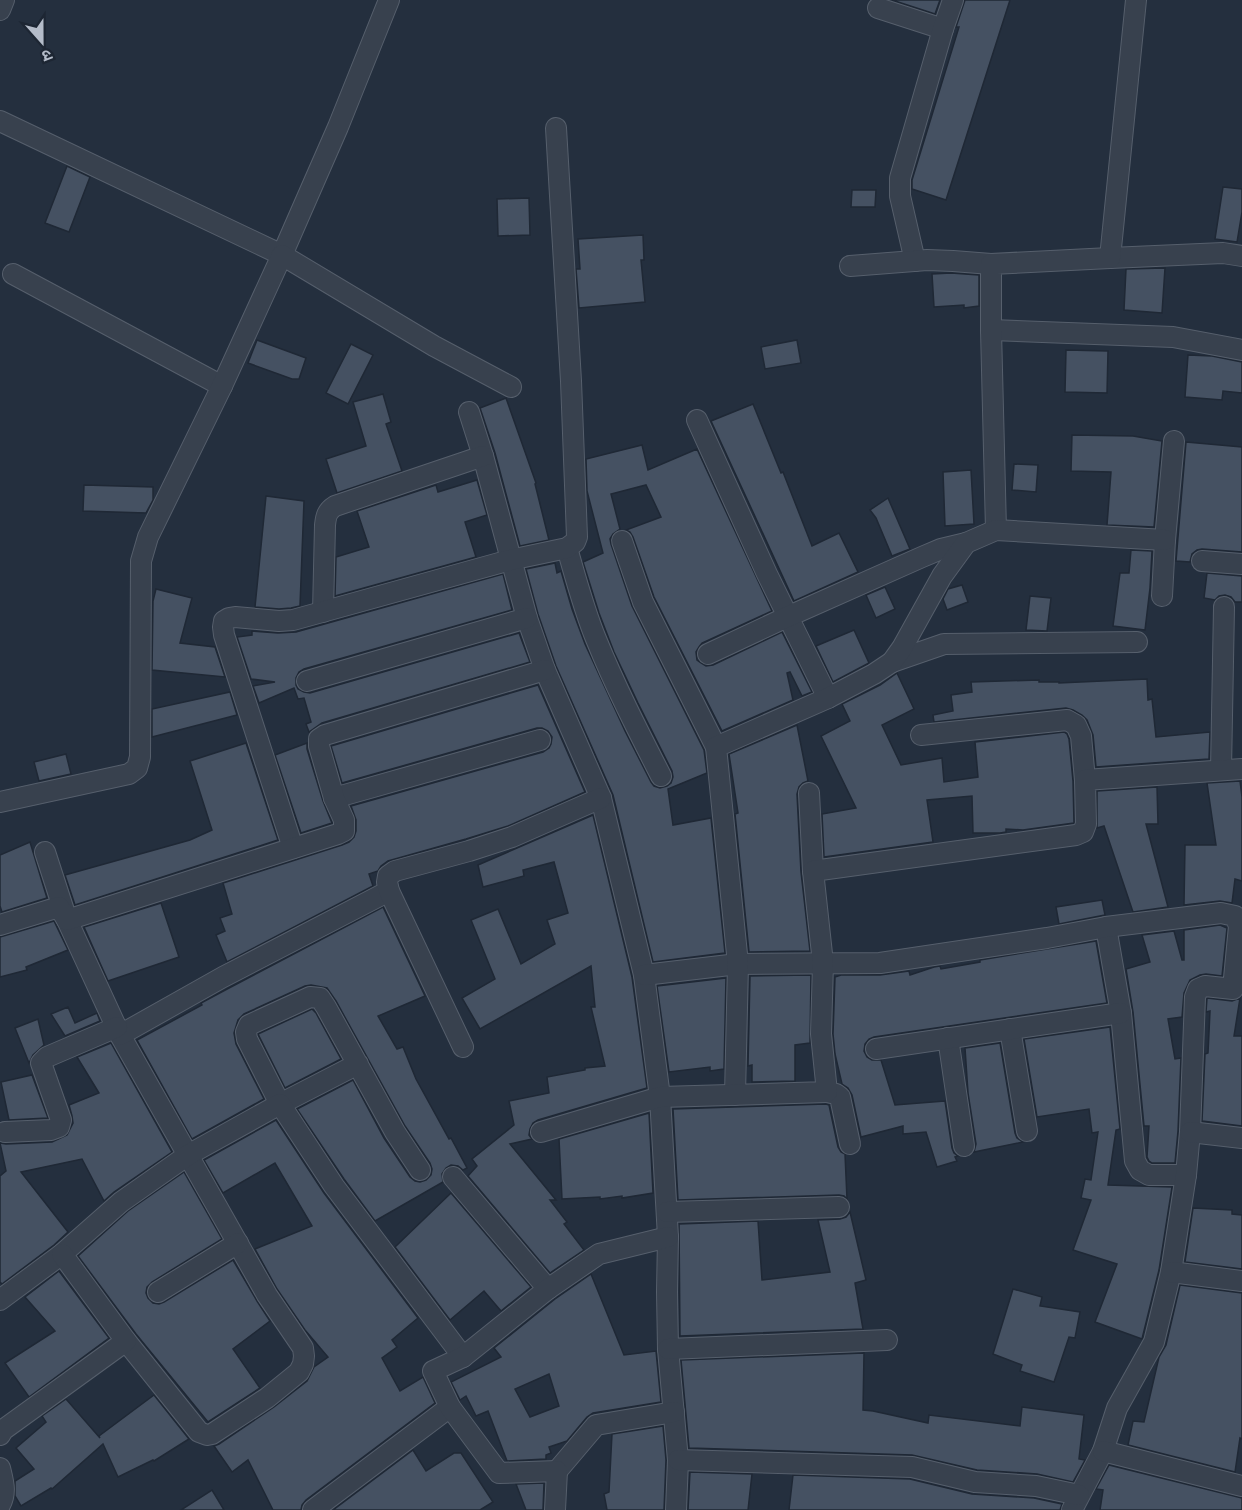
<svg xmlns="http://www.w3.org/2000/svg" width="1242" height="1510" viewBox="0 0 1242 1510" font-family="Helvetica,'Noto Sans Devanagari',sans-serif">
<rect width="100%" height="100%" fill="#242f3e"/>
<g fill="#455162" stroke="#1f2835" stroke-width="1.5" fill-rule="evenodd">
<path d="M892 0H940L935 14Z"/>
<path d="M965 0H1010L946 200 912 189V180L959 27H956Z"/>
<path d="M67 166 90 177 69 232 45 223Z"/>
<path d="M1223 187 1242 189V212L1237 242 1215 239Z"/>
<path d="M852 190H876L875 207H851Z"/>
<path d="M529 198 530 235 498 236 497 199Z"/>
<path d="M643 235 644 260H641L645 302 579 308 576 269H580L578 239Z"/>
<path d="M1165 268 1162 313 1124 310 1126 269Z"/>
<path d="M951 273 979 275V306L964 308V305L934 307 932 274Z"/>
<path d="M257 340 306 358 299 379H292L248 363Z"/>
<path d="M797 340 801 363 765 369 761 347Z"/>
<path d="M351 344 373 355 348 404 326 393Z"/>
<path d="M1066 350 1108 351 1107 393 1065 392Z"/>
<path d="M1188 355 1212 356 1242 362V393L1223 391 1222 400 1185 397Z"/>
<path d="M383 394 391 422 386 424 402 471 337 493 326 459 366 446 353 402Z"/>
<path d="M506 398 536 483 535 484 549 540 520 546 495 453 480 408Z"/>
<path d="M753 404 781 473 783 472 812 546 839 533 858 572 794 601 711 421Z"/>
<path d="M1072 435 1133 436 1162 441 1154 527 1107 525 1111 472 1071 471Z"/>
<path d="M1186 442 1242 447V552L1202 549 1197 550 1192 554 1190 562 1176 561Z"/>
<path d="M642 445 648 470 697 449 772 611 702 643 699 647 696 652 697 660 701 663 706 666 713 665 782 632 812 692 802 696 790 672 787 673 793 700 722 731 654 597 633 537 630 532 626 530 661 517 646 485 611 494 620 529 613 534 610 539 611 544 632 606 704 750 707 773 668 789 673 825 711 818 725 953 653 962 613 795 556 666 538 614 526 569 555 563 557 573 561 571 572 609 585 644 625 731 651 782 654 786 660 788 667 786 671 783 673 777 672 771 638 703 614 652 599 613 583 562 603 553 587 491 586 459Z"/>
<path d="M1014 464 1038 465 1036 492 1012 490Z"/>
<path d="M971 470 974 524 945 526 943 472Z"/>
<path d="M477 480 487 515 465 522 476 557 335 596 336 557 369 547 357 511 436 485 438 492Z"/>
<path d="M84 485 153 487V500L146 513 83 511Z"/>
<path d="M266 496 304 501 300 606 291 608 279 609 255 607Z"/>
<path d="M888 498 910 549 892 556 876 518 870 510Z"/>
<path d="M1131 550 1152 551 1150 588 1145 630 1113 626 1120 573H1129Z"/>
<path d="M1207 573 1242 576V602H1235L1231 597 1225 595 1219 596 1215 600 1204 598Z"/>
<path d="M503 574 512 610 304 669 299 672 296 678V685L298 689 304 692 310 693 519 633 530 662 322 723 309 732 306 724 311 722 304 698 298 699 294 688 259 703 253 686 275 682 251 679 237 637 252 635V631L278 633 296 632Z"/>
<path d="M962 585 968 602 947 610 943 599 948 589Z"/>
<path d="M885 587 895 609 876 618 866 595Z"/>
<path d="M156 589 192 598 180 643 215 647 225 677 152 670 153 601Z"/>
<path d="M1030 596 1051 598 1047 631 1026 630Z"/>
<path d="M854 630 869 663 833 682 816 646Z"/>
<path d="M897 673 914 709 882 725 901 765 942 758 944 782 978 777 975 742 1064 732 1067 734 1069 739 1073 781 1074 823 1023 830 1006 829V832L1000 833H973L972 796 927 800 933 842 824 857 822 814 856 808 821 736 850 721 842 704 880 685Z"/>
<path d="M1147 679 1148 700 1152 699 1156 737 1210 732 1209 759 1096 767 1093 735 1087 720 1082 715 1073 710 1066 708 934 722 933 715 953 711 951 695 972 692 971 682 1039 680V682H1059V683Z"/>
<path d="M538 685 585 792 508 826 466 839 388 861 381 866 378 871 369 874 373 886 227 962 216 935 225 931 220 918 232 914 223 883 342 845 349 842 354 837 356 831V820L351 806 543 752 549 748 551 744 552 737 548 731 542 728H537L342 783 331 746Z"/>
<path d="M230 692 237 715 152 737V709Z"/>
<path d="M797 725 808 781 803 783 799 787 797 794 801 872 810 951 749 952 735 814 738 813 729 754Z"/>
<path d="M246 743 278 840 75 905 65 875 190 840 212 830 190 761Z"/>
<path d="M307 743V749L323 801 332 823 301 833 275 755Z"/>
<path d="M66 754 71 774 39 781 34 762Z"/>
<path d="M1240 781 1242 797V881L1235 879 1232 903 1220 901 1184 905 1185 845H1216L1207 783Z"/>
<path d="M1157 787 1158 824H1146L1168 907 1133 912 1104 826 1097 828V791Z"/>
<path d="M593 815 632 977 647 1088 538 1120 533 1123 530 1129 529 1135 532 1139 510 1144 556 1200H550L567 1222 564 1224 584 1250 550 1273 468 1176 477 1166 472 1159 514 1125 509 1101 549 1093 547 1077 585 1070V1068L605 1066 591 1007H595L591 966 480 1029 462 998 495 979 471 920 498 909 521 964 555 944 547 920 568 913 554 862 523 870 524 876 483 887 478 865Z"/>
<path d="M30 842 47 898 2 912 0 906V855Z"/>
<path d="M1102 900 1105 915 1059 924 1056 907Z"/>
<path d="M161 903 179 957 108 981 84 927Z"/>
<path d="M383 907 425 996 378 1016 397 1049 403 1047 416 1079 449 1139 451 1138 467 1168 463 1170 458 1166 451 1165 446 1168 442 1174 443 1182 375 1221 344 1179 297 1109 353 1080 384 1138 410 1177 415 1181 420 1182 426 1180 431 1175 432 1169 430 1163 405 1126 336 1001 327 988 311 985 305 986 244 1014 238 1020 234 1033 236 1044 264 1099 192 1139 137 1040 202 1005 201 1003 229 988Z"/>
<path d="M54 921 68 950 26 967 27 970 0 977V937Z"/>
<path d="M1220 925 1227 928 1222 976 1206 974 1200 975 1190 980 1184 993 1182 1017 1168 1019 1175 1059 1181 1058 1178 1131 1175 1163H1152L1149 1161 1147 1157 1149 1126H1144L1133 1012 1126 969 1150 962 1142 935 1174 931 1182 960H1184V930Z"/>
<path d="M1096 941 1107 1003 874 1037 869 1039 865 1044 864 1051 867 1057 872 1060H881L895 1105 945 1101 952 1148 954 1153 958 1156 955 1157 957 1161 937 1167 926 1132 903 1134V1126L861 1137 852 1095 848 1088 842 1084 835 1054 833 1034 835 977 841 975H880L909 971 910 975 934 967 940 966 941 969 980 962V960Z"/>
<path d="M811 975 810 1043 795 1045V1081L752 1082V1065L748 1066 750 976Z"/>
<path d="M726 978 724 1069 710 1071V1067L669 1072 657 986Z"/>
<path d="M1207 998 1232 1001 1240 998 1234 1036H1242V1126L1202 1121 1205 1054 1208 1053 1210 1011 1206 1012Z"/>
<path d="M68 1007 75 1023 97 1013 100 1021 65 1036 51 1014Z"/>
<path d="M312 1009 316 1013 341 1059 285 1088 258 1034Z"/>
<path d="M38 1019 44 1045 33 1055 29 1063 15 1028Z"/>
<path d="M1110 1027 1120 1129 1116 1130 1108 1185 1172 1187 1159 1270 1142 1339 1095 1322 1117 1264 1073 1250 1091 1200 1081 1198 1085 1179 1091 1180 1098 1132 1092 1133 1089 1109 1037 1117 1024 1039Z"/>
<path d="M111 1043 172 1152 114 1192 104 1201 82 1159 21 1172 68 1232 54 1245 2 1284 0 1282V1176L6 1171 0 1143 6 1144 52 1142 67 1135 73 1123 72 1116 69 1105 99 1093 77 1057Z"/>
<path d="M1000 1043 1015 1133 1017 1138 1023 1142 974 1152 976 1144 968 1093 965 1048Z"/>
<path d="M32 1075 48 1118 9 1120 1 1082Z"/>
<path d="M826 1104 829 1105 838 1147 841 1152 845 1154 847 1199 844 1196 839 1195 678 1200 673 1109Z"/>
<path d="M649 1113 653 1193 622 1198V1196L600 1199V1197L562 1199 559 1139Z"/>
<path d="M276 1120 324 1193 418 1318 392 1340 397 1347 382 1358 400 1391 423 1377 435 1403 306 1500 302 1505 301 1510H273L248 1460 232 1472 214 1446 219 1444 274 1407 307 1381 314 1367 328 1357 305 1330 277 1289 255 1249 312 1226 275 1163 223 1193 204 1160Z"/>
<path d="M184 1172 222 1239 152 1282 147 1287 146 1293 148 1298 153 1303 159 1304 164 1302 233 1260 257 1301 270 1321 233 1349 260 1388 208 1422 136 1334 78 1256 128 1211Z"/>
<path d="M451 1193 531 1287 501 1311 484 1291 450 1320 395 1247Z"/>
<path d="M1193 1208 1232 1210V1214L1242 1215V1269L1185 1262Z"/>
<path d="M850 1212 866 1280 855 1283 863 1329 680 1336 679 1224 758 1221 762 1280 830 1272 818 1220 840 1219 846 1217Z"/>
<path d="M59 1271 109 1338 29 1397 5 1363 55 1331 25 1297Z"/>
<path d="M591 1274 624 1355 656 1351 661 1402 593 1413 587 1417 567 1441 549 1447 551 1453 546 1455V1459L507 1461 488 1411 476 1416 466 1396 460 1400 451 1382 501 1357 494 1348 555 1299ZM549 1374 559 1406 530 1417 515 1389Z"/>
<path d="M1180 1285 1242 1293V1439L1240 1438 1235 1472 1128 1445 1133 1421 1144 1422 1159 1357 1166 1345Z"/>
<path d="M1013 1289 1042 1297 1040 1306 1080 1312 1075 1338 1069 1337 1054 1382 1020 1371 1022 1365 993 1354Z"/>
<path d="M864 1353 863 1410 873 1411 928 1423 929 1415 1020 1426 1022 1407 1084 1415 1079 1459 1085 1460 1073 1482 1037 1474 977 1470 912 1455 689 1448 681 1360Z"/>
<path d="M154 1395 189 1439 154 1461 153 1460 118 1477 103 1444 52 1489 51 1488 21 1506 15 1496V1481L34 1469 16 1448 46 1422 42 1416 66 1399 100 1438 99 1436Z"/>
<path d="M663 1426 666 1460 664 1510H607L604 1494 609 1492 612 1434Z"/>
<path d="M413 1450 426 1471 454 1453H461L493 1502 480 1510H333Z"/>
<path d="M1109 1465 1242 1498V1510H1100L1103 1490 1096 1489Z"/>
<path d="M690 1472 752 1474 748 1510H688Z"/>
<path d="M793 1475 910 1479 972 1494 1034 1498 1062 1504 1060 1510H789Z"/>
<path d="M544 1483 543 1510H526L516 1484Z"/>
<path d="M212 1490 224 1510H181Z"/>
</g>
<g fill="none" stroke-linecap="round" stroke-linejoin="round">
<g stroke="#565f6c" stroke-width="22">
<g id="street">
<path d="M878 8 943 29"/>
<path d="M0 10 4 0"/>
<path d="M0 121 282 255 338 127 389 0"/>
<path d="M1110 258 1223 253 1242 256"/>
<path d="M915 261 900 196V178L943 29 953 0"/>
<path d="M850 266 927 260 953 261 991 264"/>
<path d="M13 274 222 386"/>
<path d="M991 330 1173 337 1242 350"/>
<path d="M469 412 483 456 527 618 545 670 601 798 644 975 660 1097 668 1237 667 1292 668 1349 678 1460 676 1510"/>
<path d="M697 420 767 574 828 698"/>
<path d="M996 530 991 330V264L1110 258 1136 0"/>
<path d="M622 541 643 602 716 747"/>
<path d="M567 548C576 579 584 610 596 639 615 686 638 731 661 776"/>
<path d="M1202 561 1242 564"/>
<path d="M1162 596 1165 540 1174 441"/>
<path d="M323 612 325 525C326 516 327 511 335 506L483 456"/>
<path d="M708 654 787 617 922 557 941 549 966 543"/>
<path d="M892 662 944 644 1137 642"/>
<path d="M307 681 527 618"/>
<path d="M921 735 1067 720 1076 725 1081 736 1085 780"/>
<path d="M1221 770 1224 607"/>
<path d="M809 793 813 871"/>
<path d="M334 798 540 740"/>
<path d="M0 802 129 774 137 768 140 757 141 561 148 537 222 386 282 255 434 346 511 387"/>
<path d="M293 848 224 635 223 627 224 621 229 618 235 617 279 621 293 620 510 560 567 548 575 542 577 537 571 381 556 128"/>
<path d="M45 852 67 920 120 1035 267 1295 303 1348 304 1356 303 1364 299 1372 267 1398 212 1434 207 1435 199 1432 126 1341"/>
<path d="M0 925 59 907 67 920 338 834 344 831V820L334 798 319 746V739L325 735 545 670"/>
<path d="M1106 927 1121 1013 1135 1161 1140 1170 1149 1175H1186"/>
<path d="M644 975 738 964 880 963 1047 938 1106 927 1221 913 1235 916 1239 926 1233 989 1205 986 1198 989 1195 997 1190 1132 1186 1175 1171 1272 1154 1342 1117 1408 1103 1451 1072 1510"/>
<path d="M1010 1029 1027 1131"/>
<path d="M120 1035 223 977 389 891"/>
<path d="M948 1038 964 1146"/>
<path d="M463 1047 389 891 387 882 388 876 395 871 469 851 512 837 601 798"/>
<path d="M876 1049 1121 1013"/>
<path d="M358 1064 280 1104 247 1039 246 1032 249 1025 310 997 320 998 326 1007 395 1132 420 1170"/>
<path d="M827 1092 836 1094 840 1097 850 1144"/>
<path d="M735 1095 738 964 716 747 828 698 874 674 892 662 902 648 942 576 966 543 996 530 1165 540"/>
<path d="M5 1132 51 1130 59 1127 61 1120 41 1063 47 1057 117 1027"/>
<path d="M541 1132 660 1097 827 1092 821 1034 823 963 813 871 1076 835 1083 832 1086 824 1085 780 1242 769"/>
<path d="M1190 1132 1242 1138"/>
<path d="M453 1177 548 1289"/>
<path d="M667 1212 839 1207"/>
<path d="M1171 1272 1242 1281"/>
<path d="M158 1292 238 1243"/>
<path d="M0 1300 62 1254 121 1202 188 1155 280 1104 334 1186 463 1357"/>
<path d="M668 1349 887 1340"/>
<path d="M0 1435 3 1430 126 1341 62 1254"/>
<path d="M1103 1451 1242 1486"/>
<path d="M678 1460 912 1467 975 1482 1036 1486 1079 1495"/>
<path d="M0 1468C3 1481 7 1492 0 1505"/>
<path d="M557 1471 596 1425 674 1412"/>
<path d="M313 1510 450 1407"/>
<path d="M555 1510 557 1471 499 1473 450 1407 433 1371 463 1357 548 1289 599 1254 668 1237"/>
</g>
</g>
<use href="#street" stroke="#38414e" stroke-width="20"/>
</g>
<g transform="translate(42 42) rotate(159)" stroke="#1d2633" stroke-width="4.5" paint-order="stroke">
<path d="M0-4.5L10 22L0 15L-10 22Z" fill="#b4bcc9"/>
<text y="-9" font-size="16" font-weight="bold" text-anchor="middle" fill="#b4bcc9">उ</text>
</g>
</svg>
